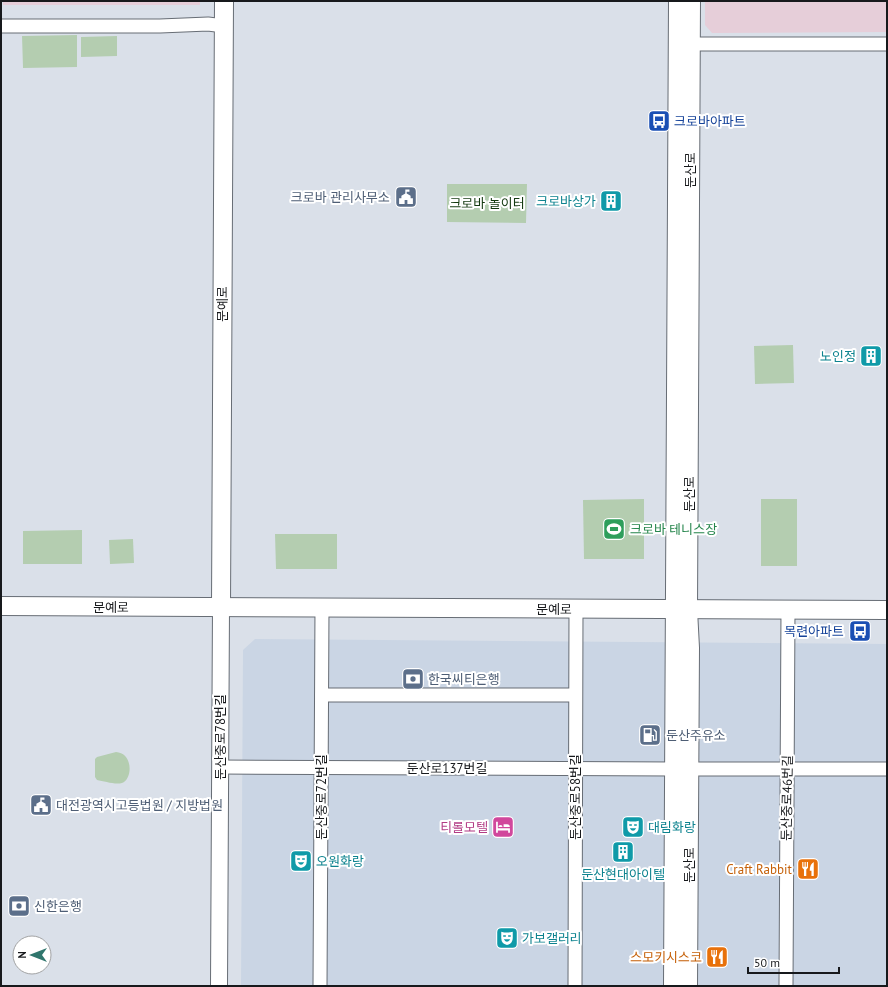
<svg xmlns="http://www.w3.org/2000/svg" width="888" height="987" viewBox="0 0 888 987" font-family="'PT Sans','Noto Sans KR',sans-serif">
<rect width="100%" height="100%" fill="#dae0e9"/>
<path fill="#cad5e4" d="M255 639 887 644V986H241L243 650Z"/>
<g fill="#e6ced9">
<rect x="3" y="1" width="197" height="4"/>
<path d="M705 1H887V32L712 33 705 25Z"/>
</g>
<g fill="#b4cdb0">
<path d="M77 35V67L23 68 22 36Z"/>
<path d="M117 36V56L81 57V37Z"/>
<path d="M447 184H527L526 223 447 222Z"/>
<path d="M793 345 794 383 755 384 754 346Z"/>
<path d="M644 499V559H584L583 500Z"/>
<rect x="761" y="499" width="36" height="67"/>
<path d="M82 530V564H23V531Z"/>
<path d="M275 534H337V569H276Z"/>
<path d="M133 539 134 563 110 564 109 540Z"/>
<path d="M116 752C133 753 133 779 122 783 115 785 104 781 97 780L95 777V759L97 757Z"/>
</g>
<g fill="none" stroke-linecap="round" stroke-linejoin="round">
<g stroke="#676d75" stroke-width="15">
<g id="minor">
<path d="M1 26H160L208 24 224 26"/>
<path d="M683 44H887"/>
<path d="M322 695H575"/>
<path d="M220 767 674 769"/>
<path d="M689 769H887"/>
<path d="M320 986 322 608"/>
<path d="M575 986 576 609"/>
<path d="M786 986 788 610"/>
</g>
</g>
<g stroke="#676d75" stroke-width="18">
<path id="tertiary" d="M219 986 221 607"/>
</g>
<g stroke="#676d75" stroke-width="20">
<g id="secondary">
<path d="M1 606 887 610"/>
<path d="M221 607 224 1"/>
<path d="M673 986 678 1"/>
<path d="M688 986 690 648 688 610 691 1"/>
</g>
</g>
<use href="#minor" stroke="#fff" stroke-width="13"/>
<use href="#tertiary" stroke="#fff" stroke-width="16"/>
<use href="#secondary" stroke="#fff" stroke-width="18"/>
</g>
<defs>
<g id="bus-square" transform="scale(1.15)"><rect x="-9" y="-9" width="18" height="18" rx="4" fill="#1a4fb4" stroke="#fff"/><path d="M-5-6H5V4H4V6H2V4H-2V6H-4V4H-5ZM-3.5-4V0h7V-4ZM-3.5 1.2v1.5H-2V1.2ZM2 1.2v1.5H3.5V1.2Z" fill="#fff"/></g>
<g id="civic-square" transform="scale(1.15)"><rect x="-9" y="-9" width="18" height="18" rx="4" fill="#5c6f8a" stroke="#fff"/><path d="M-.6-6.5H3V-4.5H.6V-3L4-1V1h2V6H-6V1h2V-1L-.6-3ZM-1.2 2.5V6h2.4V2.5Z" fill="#fff"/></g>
<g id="building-square" transform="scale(1.15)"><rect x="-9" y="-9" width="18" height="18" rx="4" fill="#0f9aa8" stroke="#fff"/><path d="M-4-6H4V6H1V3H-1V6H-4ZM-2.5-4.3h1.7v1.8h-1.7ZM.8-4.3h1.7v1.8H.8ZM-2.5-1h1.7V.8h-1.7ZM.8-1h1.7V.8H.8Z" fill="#fff"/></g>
<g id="stadium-square" transform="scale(1.15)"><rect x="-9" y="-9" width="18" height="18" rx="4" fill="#2e9e5b" stroke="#fff"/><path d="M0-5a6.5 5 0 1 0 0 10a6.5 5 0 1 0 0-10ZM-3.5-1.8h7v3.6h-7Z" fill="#fff"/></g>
<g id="bank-square" transform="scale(1.15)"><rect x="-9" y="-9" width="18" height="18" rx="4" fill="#5c6f8a" stroke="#fff"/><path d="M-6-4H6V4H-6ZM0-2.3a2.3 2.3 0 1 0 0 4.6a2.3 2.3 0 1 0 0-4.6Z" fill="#fff"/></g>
<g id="fuel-square" transform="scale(1.15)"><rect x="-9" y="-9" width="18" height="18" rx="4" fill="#5c6f8a" stroke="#fff"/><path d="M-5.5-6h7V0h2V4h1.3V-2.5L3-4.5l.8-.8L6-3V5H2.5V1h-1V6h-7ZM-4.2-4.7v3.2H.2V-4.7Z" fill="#fff"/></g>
<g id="hotel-square" transform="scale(1.15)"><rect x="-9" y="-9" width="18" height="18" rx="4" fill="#d1479c" stroke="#fff"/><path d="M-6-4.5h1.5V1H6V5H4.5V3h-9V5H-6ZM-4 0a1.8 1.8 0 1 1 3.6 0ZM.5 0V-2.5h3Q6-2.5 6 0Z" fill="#fff"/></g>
<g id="theatre-square" transform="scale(1.15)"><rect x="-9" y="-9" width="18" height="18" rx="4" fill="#0f9aa8" stroke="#fff"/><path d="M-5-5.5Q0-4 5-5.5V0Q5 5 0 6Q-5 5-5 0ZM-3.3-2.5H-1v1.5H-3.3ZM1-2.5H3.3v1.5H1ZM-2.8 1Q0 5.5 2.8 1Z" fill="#fff"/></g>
<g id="restaurant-square" transform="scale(1.15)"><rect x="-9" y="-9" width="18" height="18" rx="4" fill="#e8710a" stroke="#fff"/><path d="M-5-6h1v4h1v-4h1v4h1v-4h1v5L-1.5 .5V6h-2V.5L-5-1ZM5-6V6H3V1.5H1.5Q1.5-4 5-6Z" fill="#fff"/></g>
</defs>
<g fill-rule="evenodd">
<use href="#bus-square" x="659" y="121"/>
<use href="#civic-square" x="406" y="197"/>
<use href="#building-square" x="611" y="201"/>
<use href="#building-square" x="871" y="356"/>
<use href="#stadium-square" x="614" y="529"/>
<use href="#bus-square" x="860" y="631"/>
<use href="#bank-square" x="413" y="679"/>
<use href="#fuel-square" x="650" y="735"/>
<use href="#civic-square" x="41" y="805"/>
<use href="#hotel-square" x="503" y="827"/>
<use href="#theatre-square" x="633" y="827"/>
<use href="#building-square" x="623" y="852"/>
<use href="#theatre-square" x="301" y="861"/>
<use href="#restaurant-square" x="808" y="869"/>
<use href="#bank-square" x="19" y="906"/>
<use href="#theatre-square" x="507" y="938"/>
<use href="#restaurant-square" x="717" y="957"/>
</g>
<g text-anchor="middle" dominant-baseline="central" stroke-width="4" stroke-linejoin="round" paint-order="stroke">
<g font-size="13" fill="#164399" stroke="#fff" text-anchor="start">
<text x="674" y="121">크로바아파트</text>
<text x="844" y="631" text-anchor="end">목련아파트</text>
</g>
<g font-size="13" fill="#17191c" stroke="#fff">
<text transform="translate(690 170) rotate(-90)">둔산로</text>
<text transform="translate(222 304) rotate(-90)">문예로</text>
<text transform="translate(689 494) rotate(-90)">둔산로</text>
<text x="111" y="607">문예로</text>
<text x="554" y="609">문예로</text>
<text transform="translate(220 737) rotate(-90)">둔산중로78번길</text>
<text x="447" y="768">둔산로137번길</text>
<text transform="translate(321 797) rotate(-90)">둔산중로72번길</text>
<text transform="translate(575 797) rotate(-90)">둔산중로58번길</text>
<text transform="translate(787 798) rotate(-89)">둔산중로46번길</text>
<text transform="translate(689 865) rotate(-90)">둔산로</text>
</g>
<g font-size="13" fill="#4e5e75" stroke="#fff" text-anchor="start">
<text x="390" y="197" text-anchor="end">크로바 관리사무소</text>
<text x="428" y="679">한국씨티은행</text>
<text x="666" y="735">둔산주유소</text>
<text x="56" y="805">대전광역시고등법원 / 지방법원</text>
<text x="34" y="906">신한은행</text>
</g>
<g font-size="13" fill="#0d838f" stroke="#fff" text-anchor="start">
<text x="596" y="201" text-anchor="end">크로바상가</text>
<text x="856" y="356" text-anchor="end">노인정</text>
<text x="648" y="827">대림화랑</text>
<text x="316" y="861">오원화랑</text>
<text x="623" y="874" text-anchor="middle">둔산현대아이텔</text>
<text x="522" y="938">가보갤러리</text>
</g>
<g font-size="13" fill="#13390f" stroke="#fff">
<text x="487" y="203">크로바 놀이터</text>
</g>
<g font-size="13" fill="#27864d" stroke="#fff" text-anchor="start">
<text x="630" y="529">크로바 테니스장</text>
</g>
<g font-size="13" fill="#b23c85" stroke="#fff" text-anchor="end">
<text x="488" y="827">티롤모텔</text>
</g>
<g font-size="13" fill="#c56008" stroke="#fff" text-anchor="end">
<text x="792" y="869">Craft Rabbit</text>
<text x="702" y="957">스모키시스코</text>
</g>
</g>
<rect width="888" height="987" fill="none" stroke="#17191c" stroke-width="4"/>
<g transform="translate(32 955) rotate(270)"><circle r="19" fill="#ffffff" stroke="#a2a3a4"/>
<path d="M0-3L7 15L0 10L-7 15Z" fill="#30766d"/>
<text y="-6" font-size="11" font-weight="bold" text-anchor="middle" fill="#17191c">N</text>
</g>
<path d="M748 967v6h91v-6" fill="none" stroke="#17191c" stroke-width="2"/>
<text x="754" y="967" font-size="12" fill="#17191c" stroke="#ffffff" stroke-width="3" paint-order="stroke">50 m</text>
</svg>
